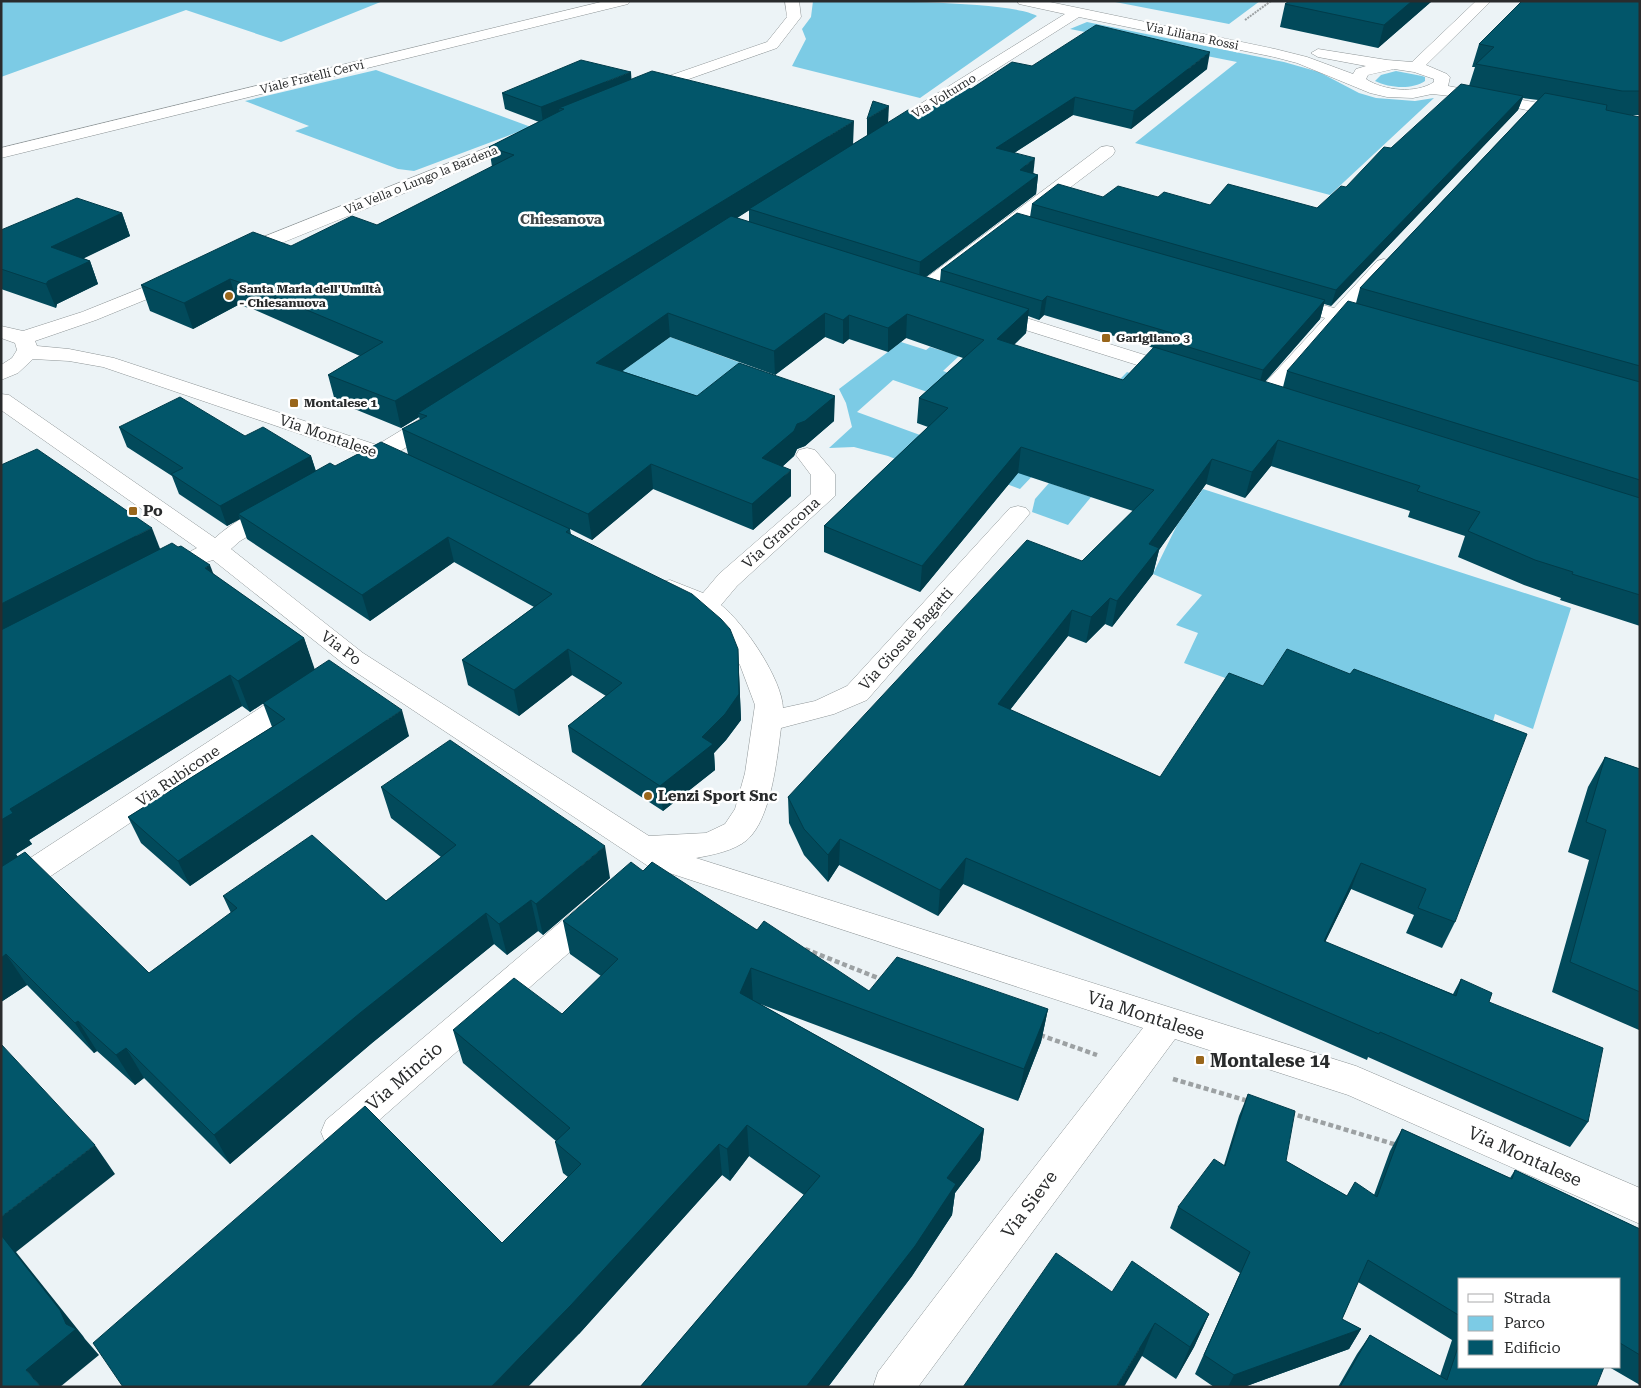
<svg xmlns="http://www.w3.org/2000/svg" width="1641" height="1388" viewBox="0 0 1641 1388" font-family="'Roboto Serif',serif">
<rect width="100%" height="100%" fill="#ecf3f6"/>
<g fill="#7ccbe5">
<path d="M1 1H383L281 42 186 10 1 77Z"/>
<path d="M813 1C856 1 1009 0 1037 16L920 98 792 66 806 39 802 29 811 17Z"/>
<path d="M1110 1H1260L1229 24Z"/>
<path d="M1087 22 1284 62 1319 72 1359 93 1376 98 1415 101 1434 98 1330 195 1135 143 1237 62 1070 29Z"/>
<path d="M376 70 531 127 414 171 398 169 295 131 309 126 245 101Z"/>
<path d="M1396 71 1422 76 1425 77V81C1412 90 1389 88 1375 81L1381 75Z"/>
<path d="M670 337 809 388 706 415 618 374Z"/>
<path d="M901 342 926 350 930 347 959 356 943 371 985 386 999 417 893 380 857 412 1027 474 1127 372 1130 373 1020 489 964 468 913 466 888 456 854 447 829 448 852 427 846 403 839 389Z"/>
<path d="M1049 483 1091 497 1068 525 1032 512 1035 499Z"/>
<path d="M1203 489 1571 608 1533 729 1495 714 1486 748 1275 667 1264 692 1184 663 1198 633 1176 625 1202 595 1153 574 1177 525Z"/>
</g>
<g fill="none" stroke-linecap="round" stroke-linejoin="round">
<g stroke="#8e9597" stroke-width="1">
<g id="minor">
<path d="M785 1H799L801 17 777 48 649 93H637L635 90 637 87 767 42 787 17Z"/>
<path d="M1017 1H1045L1275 49 1307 57 1353 74 1356 69 1366 66 1318 57 1311 53 1318 49 1387 60 1412 62 1476 1H1491L1426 65 1447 74 1450 77 1448 86 1640 122V132L1460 97 1432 94 1413 98 1387 97 1370 93 1297 63 1274 57 1079 17 892 135H880L878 132 880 129 1065 14 1019 4ZM1394 69 1414 72 1434 79V82C1416 94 1384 91 1366 79L1368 75Z"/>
<path d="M524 133 530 134 532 138 530 142 247 257H233L231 253 233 249Z"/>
<path d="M1107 146 1113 147 1115 151 1113 155 928 295H914L911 291 914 287 1101 147Z"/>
<path d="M1384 259 1391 261 1394 265 1351 313 1378 321 1381 325 1378 329 1371 331 1342 323 1271 404 1263 406 1255 404 1252 399 1255 394 1325 318 1280 305 1277 301 1280 297 1287 295 1334 308 1377 261Z"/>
<path d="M177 274 184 276 187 280 184 284 96 320 35 341 37 346 69 349 114 358 377 445 428 414 436 412 444 414 447 419 444 424 397 453 400 457 397 462C390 464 386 461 380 461 368 463 366 472 351 468L348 463 351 458 359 454 103 367 69 361 33 359 18 373 1 380V365L12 358 17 350 15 343 1 338V326L23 331 82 312Z"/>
<path d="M991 307 1183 367 1187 371 1183 375 1176 377 1169 375 984 317 981 313 984 309Z"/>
<path d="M1 394 9 395 215 538C229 525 266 500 284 505L288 510 284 515 240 541 231 549 363 653 649 836 706 833 725 824 735 809 745 773 755 705 740 665 716 629 696 611 661 594 657 588 661 582 670 580 703 593 719 574 811 494V475L796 455 799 450 807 448 815 450 831 469 835 474V496L737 586 721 605C744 623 782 679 783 708L815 701 847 686 1010 508 1018 506 1026 508 1030 513 1026 518 867 700 834 714 781 728C777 759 771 819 747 840 734 851 712 855 696 858L1356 1066 1640 1188V1224L1348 1095 1175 1039 918 1387H873L878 1372 1002 1209 1143 1028 648 866 345 665 213 560 200 564 191 561 188 556 191 551 197 548 1 410Z"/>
<path d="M299 686 309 689 313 696 309 703 12 902 1 905V877L289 689Z"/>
<path d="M594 899 605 903 610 912 605 921 352 1144 339 1149 326 1144 321 1132 326 1120 583 903Z"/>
</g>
</g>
<g stroke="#8e9597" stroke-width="1">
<path id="major" d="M605 1H630L628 4 1 158V148Z"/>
</g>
<path stroke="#9ca1a3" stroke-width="2" stroke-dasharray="2 1" stroke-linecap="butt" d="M1245 20 1271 1"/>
<g stroke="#9ca1a3" stroke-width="4.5" stroke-dasharray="5 3" stroke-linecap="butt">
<path d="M805 949 883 980"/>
<path d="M1040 1035 1097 1055"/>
<path d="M1173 1079 1248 1101"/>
<path d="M1290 1113 1397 1145"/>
</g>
<use href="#minor" fill="#fff" fill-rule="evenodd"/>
<use href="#major" fill="#fff" fill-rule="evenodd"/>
</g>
<g fill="#024a5b" fill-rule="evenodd">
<path d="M1289 1H1432L1378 48 1280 27 1285 4Z"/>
<path d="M1640 1V115H1627L1640 117V626L1560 600 1561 598 1524 585 1458 557 1465 536 1408 517 1410 511 1271 466 1245 498 1206 484 1159 550 1153 574 1112 627 1105 624 1086 643 1068 636 1010 710 1160 777 1263 686 1455 922 1442 948 1406 933 1414 915 1351 889 1325 942 1453 994 1461 979 1489 1002 1588 1122 1570 1147 1368 1057 1367 1060 963 884 938 916 839 865 828 882 804 855 789 823 788 797 1082 561 1133 511 1018 473 920 592 824 552V526L928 427 917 423 919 398 963 358 906 338 888 352 849 339 843 344 825 337 775 375 670 337 622 371 697 396 834 421 805 446 797 449 794 456 782 467 791 496 753 530 653 489 592 540 570 529 571 534 739 675 741 720 726 740 714 753 715 770 663 811 572 752 568 726 606 696 572 675 519 716 468 685 462 660 534 607 454 562 370 621 247 539 240 519 227 526 179 494 172 476 127 447 119 427 245 436 311 456 316 471 335 466 408 454 402 429 420 420 419 417 401 428 335 401 328 375 360 356 253 309 238 305 193 329 150 311 141 285 291 246 377 225 492 167 489 147 539 122 505 109 502 93 631 79 853 144 867 136V119L888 123 921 114 971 89 1032 66 1207 69 1131 129 1073 115 1014 153 1033 173 1038 175 1036 194 926 277 940 281 941 270 1030 217 1032 204 1103 197H1158L1210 205 1317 208 1346 187 1391 148 1469 86 1475 67H1472L1479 44ZM1523 98 1538 100 1360 288 1356 303 1287 371 1283 387 1265 382 1320 319 1324 304 1331 306 1518 110ZM749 210V222L737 218ZM1044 315 1154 348 1123 380 1014 345 1026 333 1028 316 1039 320Z"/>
<path d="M122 213 130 236 83 258 90 261 98 284 57 304 56 308 1 289V230Z"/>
<path d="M1 465 160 549 213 574 304 638 314 669 409 736 190 886 141 843 128 817 272 727 263 703 250 712 242 706 29 840 32 844 16 854 18 857 149 973 231 913 223 896 386 901 441 857 391 818 381 787 610 878 543 935 538 931 507 955 494 944 372 1043 230 1164 144 1078 135 1085 97 1051 94 1053 27 985 1 1002Z"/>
<path d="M1605 757 1640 769V1028L1639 1030 1552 992 1589 860 1568 852 1588 787Z"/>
<path d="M643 871 757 930 869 991 1048 1009 1041 1042 1018 1101 760 1004 984 1129 980 1160 955 1193 952 1215 912 1276 828 1387H640L804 1195 749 1156 730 1181 722 1175 579 1334 502 1243 568 1177 563 1173 555 1142 556 1141 463 1063 453 1030 562 1014 601 976 570 954 563 921Z"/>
<path d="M1248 1094 1286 1161 1347 1196 1374 1195 1390 1151 1402 1129 1510 1178 1515 1170 1640 1229V1385L1609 1367H1620V1279H1460V1367L1596 1387H1338L1357 1354 1370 1335 1440 1376 1452 1340 1358 1282 1342 1319 1361 1329 1349 1349 1244 1387H1214L1195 1374 1240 1273 1170 1228 1178 1207 1224 1165 1239 1116Z"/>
<path d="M1112 1292 1209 1314 1194 1347 1176 1379 1142 1356Z"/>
</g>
<g fill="#013c4a">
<path d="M1412 1H1432L1378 48 1384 25Z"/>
<path d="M1210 52 1207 69 1131 129 1134 111Z"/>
<path d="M631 72 632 87 564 109 559 108 560 117 543 123 541 107Z"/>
<path d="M1523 96 1518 110 1331 306 1336 290Z"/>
<path d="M1075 97 1073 115 994 166 996 148Z"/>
<path d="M889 106 888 123 867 136V119Z"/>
<path d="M854 121 853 145 423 415 418 413 419 417 401 428 395 401Z"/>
<path d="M1035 158 1033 177 1020 170Z"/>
<path d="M1038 175 1036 194 919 282 920 262Z"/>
<path d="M122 213 130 236 60 270 51 247Z"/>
<path d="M90 261 98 284 57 304 56 308 46 284 48 281Z"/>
<path d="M230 279 238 305 193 329 184 303Z"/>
<path d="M1047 296 1044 315 1039 320 1042 301Z"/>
<path d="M1325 300 1320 319 1258 389 1263 370Z"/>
<path d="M1029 309 1026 333 994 363 997 339Z"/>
<path d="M668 313 670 337 599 388 596 363Z"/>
<path d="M825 313V337L775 375 774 351Z"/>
<path d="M907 314 906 338 888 352V328Z"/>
<path d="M849 315V339L843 344V320Z"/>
<path d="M835 396 834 421 805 446 797 449 794 456 763 484 762 458 797 424Z"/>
<path d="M1278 440 1271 466 1245 498 1252 472Z"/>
<path d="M1021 447 1018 473 920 592 922 566Z"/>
<path d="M311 456 317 476 238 514 240 519 227 526 220 506Z"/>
<path d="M1212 459 1206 484 1159 550 1153 574 1112 627 1117 601 1149 544Z"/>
<path d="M651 464 653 489 592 540 588 514Z"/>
<path d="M791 470V496L753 530 752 504Z"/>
<path d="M152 528 164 559 1 644V604Z"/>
<path d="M448 537 454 562 370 621 362 595Z"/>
<path d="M210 565 222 596 205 568Z"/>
<path d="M1110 598 1105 624 1086 643 1091 617Z"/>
<path d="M1072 610 1068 636 994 730 998 704Z"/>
<path d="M304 638 315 670 250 712 238 681Z"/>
<path d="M568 649 572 675 519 716 514 690Z"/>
<path d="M738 649 741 720 726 740 714 753 715 770 663 811 660 786 702 737Z"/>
<path d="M230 675 242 706 29 840 32 844 16 854 21 862 1 876V820L10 809Z"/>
<path d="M402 710 409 736 190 886 178 861Z"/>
<path d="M840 839 839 865 828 882V855Z"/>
<path d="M605 846 610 878 543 935 536 904Z"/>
<path d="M966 858 963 884 938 916 940 890Z"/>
<path d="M1361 863 1351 889 1313 967 1324 941Z"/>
<path d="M531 900 538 931 507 955 499 924Z"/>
<path d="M486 913 494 944 372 1043 230 1164 214 1135 360 1013Z"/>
<path d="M6 954 27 985 1 1002V958Z"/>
<path d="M751 968 753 1002 740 993Z"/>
<path d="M1048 1009 1041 1042 1018 1101 1024 1069Z"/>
<path d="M78 1021 97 1051 94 1053 75 1023Z"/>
<path d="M126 1048 144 1078 135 1085 116 1055Z"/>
<path d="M747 1125 749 1156 730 1181 727 1149Z"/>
<path d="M984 1129 980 1160 955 1193 952 1215 912 1276 828 1387H806L947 1178Z"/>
<path d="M719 1144 722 1175 579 1334 528 1387H491Z"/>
<path d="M95 1145 115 1174 16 1252 83 1336 85 1339 99 1355 60 1387H41L26 1370 1 1235V1217Z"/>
<path d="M1209 1314 1194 1347 1176 1379 1190 1347Z"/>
<path d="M1155 1323 1142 1356 1124 1387H1116Z"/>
<path d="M1361 1329 1349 1349 1244 1387H1228L1234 1375Z"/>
</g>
<g fill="#02566a" stroke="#013c4a">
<path d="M1289 1H1412L1384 25 1285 4Z"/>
<path d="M1522 1H1640V91H1622L1476 64 1494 47 1479 44Z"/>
<path d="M1096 25 1210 52 1134 111 1075 97 996 148 1035 158 1020 170 1038 175 920 262 749 209 908 110 921 114 964 87 971 89 1012 62 1032 66Z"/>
<path d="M581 60 631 72 541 107 502 93Z"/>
<path d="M652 71 854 121 395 401 328 375 383 342 245 284 230 279 184 303 141 285 253 232 291 246 352 216 377 225 514 155 489 147 564 109 559 108Z"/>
<path d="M1461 84 1523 96 1336 290 1032 204 1058 184 1103 197 1118 186 1158 197 1164 192 1210 205 1228 184 1317 208 1341 186 1346 187 1384 147 1391 148Z"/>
<path d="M1545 93 1607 105 1606 110 1640 117V366L1360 288Z"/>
<path d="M873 101 889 106 867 119Z"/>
<path d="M77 198 122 213 51 247 90 261 48 281 46 284 1 269V230Z"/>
<path d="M1017 213 1325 300 1263 370 1166 340 1172 333 1047 296 1042 301 941 270Z"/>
<path d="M731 216 1029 309 997 339 1123 380 1154 347 1640 498V595L1572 574 1573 572 1535 560 1468 531 1480 512 1417 491 1420 486 1278 440 1252 472 1212 459 1149 544 1159 548 1117 601 1110 598 1091 617 1072 610 998 704 1160 777 1229 673 1263 686 1287 649 1350 674 1354 669 1527 734 1455 922 1418 908 1426 889 1361 863 1324 941 1456 996 1461 979 1492 993 1489 1002 1603 1048 1588 1122 1380 1032 1379 1034 966 858 940 890 840 839 828 855 804 829 788 797 1027 540 1082 561 1154 490 1021 447 922 566 824 526 948 408 919 398 984 340 907 314 888 328 849 315 843 320 825 313 774 351 668 313 596 363 697 396 739 363 835 396 805 421 797 424 794 431 762 458 791 470 752 504 651 464 588 514 402 429 427 416 418 413Z"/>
<path d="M1348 301 1640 382V480L1287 371Z"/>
<path d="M180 397 245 436 263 427 311 456 220 506 171 474 183 468 119 427Z"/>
<path d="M381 442 570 529 566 532 692 594 721 619 730 629 738 649 739 694 725 714 702 737 713 744 660 786 568 726 622 683 568 649 514 690 462 660 552 594 448 537 362 595 238 514 330 463 335 466Z"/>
<path d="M37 449 152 528 1 604V465Z"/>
<path d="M172 543 178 547 181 546 210 565 205 568 304 638 238 681 230 675 10 809 13 813 1 820V630Z"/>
<path d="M329 660 402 710 178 861 128 817 285 719 263 703Z"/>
<path d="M450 740 605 846 536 904 531 900 499 924 486 913 360 1013 214 1135 126 1048 116 1055 78 1021 75 1023 6 954 1 958V867L25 852 149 973 237 908 223 896 312 835 386 901 456 845 381 787Z"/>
<path d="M1605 757 1640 769V992L1570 962 1606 830 1586 822Z"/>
<path d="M631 862 643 871 652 862 757 930 764 921 869 991 897 957 1048 1009 1024 1069 751 968 740 993 984 1129 947 1178 956 1184 915 1246 806 1387H640L820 1176 747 1125 727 1149 719 1144 571 1305 491 1387H123L93 1343 365 1106 502 1243 581 1164 555 1142 570 1128 453 1030 514 978 562 1014 618 959 563 921Z"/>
<path d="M1 1044 95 1145 1 1217Z"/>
<path d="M1248 1094 1295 1111 1286 1161 1347 1196 1355 1182 1377 1197 1402 1129 1512 1179 1515 1170 1640 1229V1355L1620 1343V1279H1460V1316L1368 1260 1342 1319 1361 1329 1234 1375 1204 1355 1250 1252 1178 1207 1214 1159 1225 1166Z"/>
<path d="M1 1235 60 1310 66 1324 76 1329 26 1370 41 1387H1Z"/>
<path d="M1056 1253 1112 1292 1132 1261 1209 1314 1190 1347 1155 1323 1116 1387H963Z"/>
<path d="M1370 1335 1447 1380 1460 1341V1367H1604L1596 1387H1340Z"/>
</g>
<g fill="#99661b" stroke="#fff" stroke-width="2">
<circle cx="229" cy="296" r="5"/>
<rect x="1101" y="333" width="10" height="10" rx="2.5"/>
<rect x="289" y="398" width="10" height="10" rx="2.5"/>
<rect x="128" y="506" width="10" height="10" rx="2.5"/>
<circle cx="648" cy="796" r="5"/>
<rect x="1195" y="1055" width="10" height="10" rx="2.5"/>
</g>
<g text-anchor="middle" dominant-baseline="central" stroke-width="5" stroke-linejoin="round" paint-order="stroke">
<g font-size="12" fill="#292b2c" stroke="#fff">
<text transform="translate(1192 36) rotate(12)">Via Liliana Rossi</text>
<text transform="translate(312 77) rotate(-14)">Viale Fratelli Cervi</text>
<text transform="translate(944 96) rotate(-32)">Via Volturno</text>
<text transform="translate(421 180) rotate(-22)">Via Vella o Lungo la Bardena</text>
</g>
<g font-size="12" font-weight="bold" fill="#292b2c" stroke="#fff" text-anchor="start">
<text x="239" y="289">Santa Maria dell'Umiltà<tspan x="239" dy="14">- Chiesanuova</tspan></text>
<text x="1116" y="338">Garigliano 3</text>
<text x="304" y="403">Montalese 1</text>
</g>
<g font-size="14" font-weight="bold" fill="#404648" stroke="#fff">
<text x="561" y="219">Chiesanova</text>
</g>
<g font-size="15" fill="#292b2c" stroke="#fff">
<text transform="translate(328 436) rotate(19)">Via Montalese</text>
<text transform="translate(781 533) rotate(-42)">Via Grancona</text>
<text transform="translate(906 639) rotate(-48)">Via Giosuè Bagatti</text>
<text transform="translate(341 648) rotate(37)">Via Po</text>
<text transform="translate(178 776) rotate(-34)">Via Rubicone</text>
</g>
<g font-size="15" font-weight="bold" fill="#292b2c" stroke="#fff" text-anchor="start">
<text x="143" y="511">Po</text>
<text x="658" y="796">Lenzi Sport Snc</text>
</g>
<g font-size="18" fill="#292b2c" stroke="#fff">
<text transform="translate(1146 1015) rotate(18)">Via Montalese</text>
<text transform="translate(404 1076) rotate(-41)">Via Mincio</text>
<text transform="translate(1525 1156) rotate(24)">Via Montalese</text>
<text transform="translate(1029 1204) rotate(-53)">Via Sieve</text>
</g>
<g font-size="18" font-weight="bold" fill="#292b2c" stroke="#fff" text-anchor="start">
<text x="1210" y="1060">Montalese 14</text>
</g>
</g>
<rect width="1641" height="1388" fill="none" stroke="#292b2c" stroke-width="5"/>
<rect x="1458" y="1278" width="162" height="90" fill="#ffffff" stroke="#a9aaab"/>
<rect x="1468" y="1294" width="25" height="8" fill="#ffffff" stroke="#a9aaab"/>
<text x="1504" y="1303" font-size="15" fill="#292b2c">Strada</text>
<rect x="1468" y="1316" width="25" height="15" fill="#7ccbe5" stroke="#a9aaab"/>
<text x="1504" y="1328" font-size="15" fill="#292b2c">Parco</text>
<rect x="1468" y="1340" width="25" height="15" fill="#02566a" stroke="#a9aaab"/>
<text x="1504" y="1353" font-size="15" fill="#292b2c">Edificio</text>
</svg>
